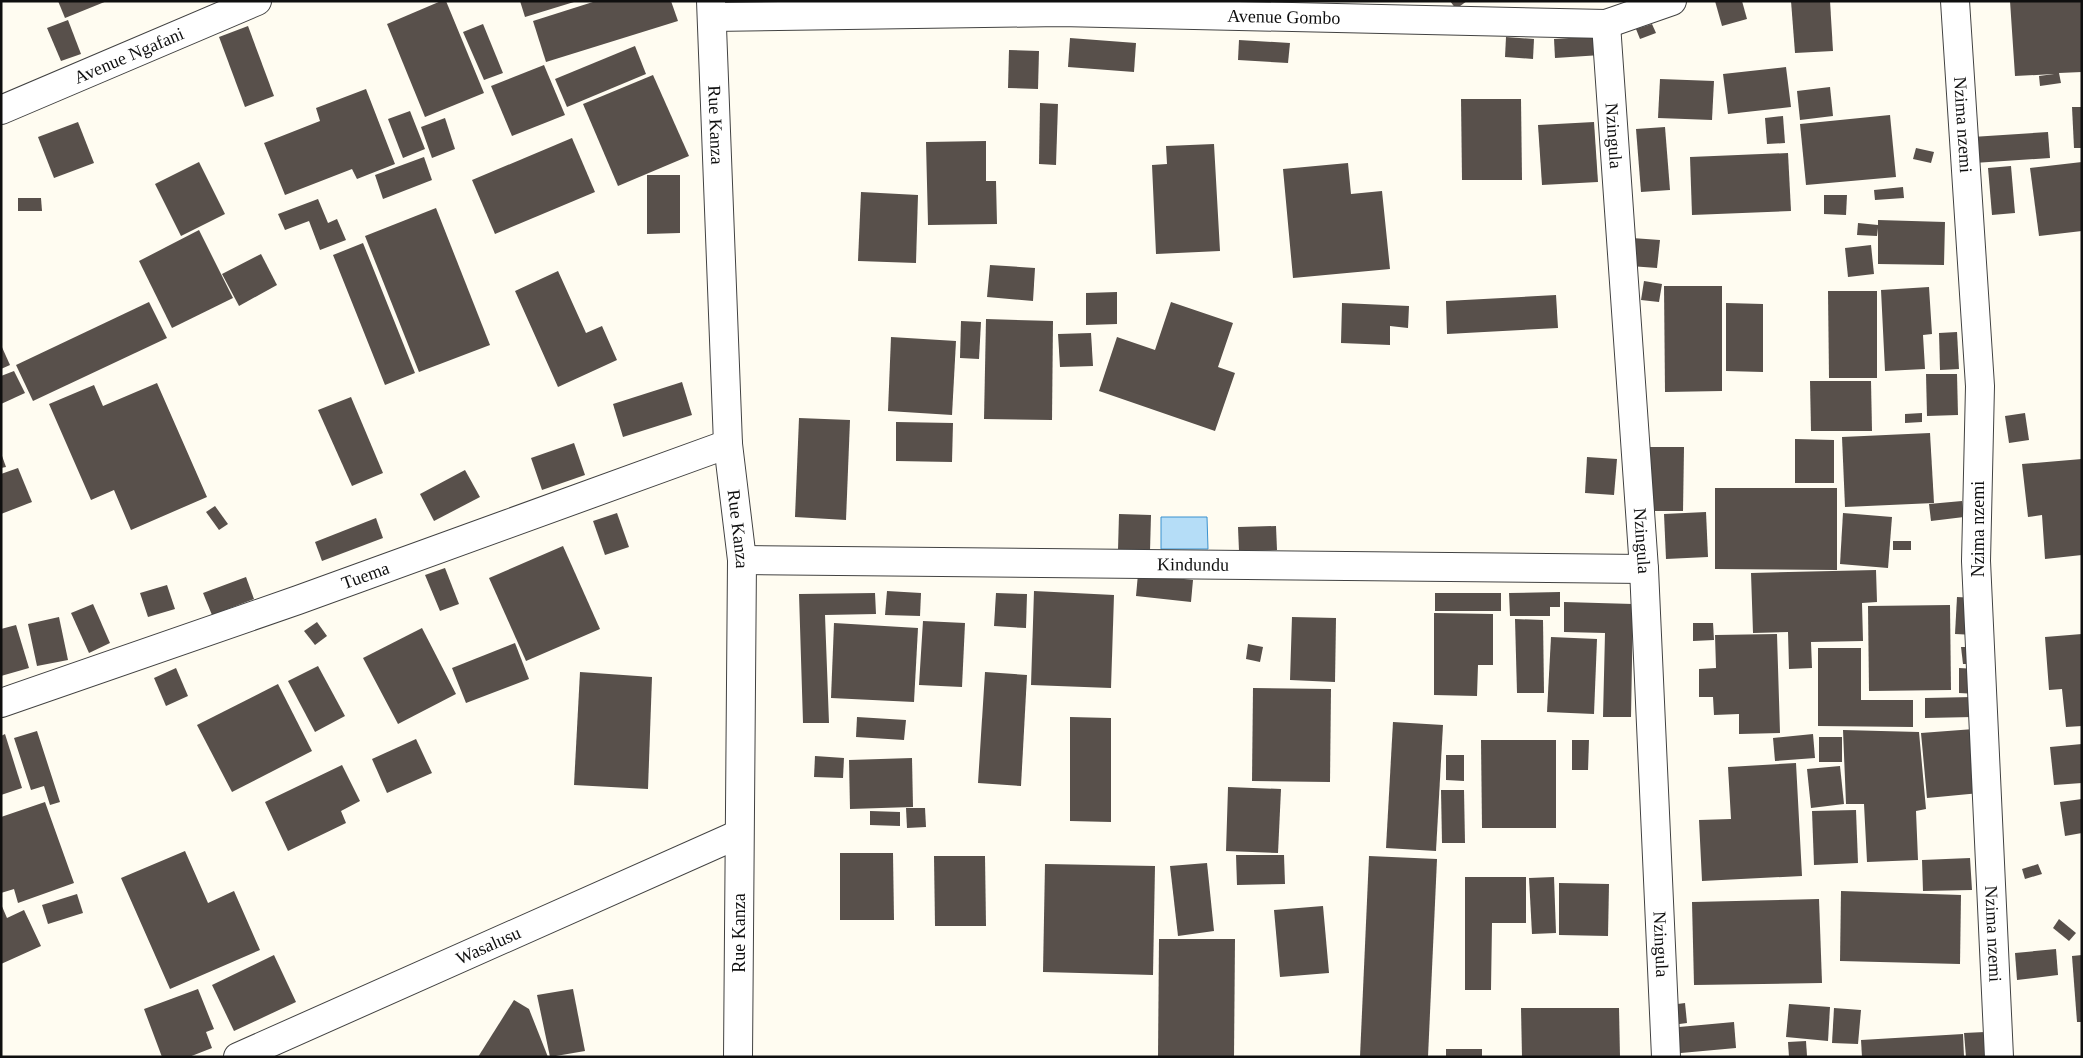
<svg xmlns="http://www.w3.org/2000/svg" width="2083" height="1058" viewBox="0 0 2083 1058" font-family="'Times New Roman',serif">
<rect width="100%" height="100%" fill="#fffcf1"/>
<path fill="#b5ddf7" stroke="#3b92cf" d="M1161 517H1207L1208 549H1161Z"/>
<g fill="#58504b">
<path d="M58 1H107L65 18Z"/>
<path d="M441 1H446L484 93 425 117 387 24Z"/>
<path d="M520 1H574V2L525 17Z"/>
<path d="M596 1H671L678 21 546 62 533 21Z"/>
<path d="M1450 1H1467L1456 9Z"/>
<path d="M1715 1H1742L1747 19 1722 26Z"/>
<path d="M1791 1H1830L1833 51 1795 53Z"/>
<path d="M2010 1H2082V72L2059 73 2061 83 2040 86 2039 76 2054 74 2015 76Z"/>
<path d="M68 20 81 54 61 61 47 28Z"/>
<path d="M483 24 503 73 484 80 463 32Z"/>
<path d="M1652 24 1656 33 1640 39 1636 29Z"/>
<path d="M248 26 274 96 245 107 219 37Z"/>
<path d="M1599 36 1601 55 1555 58 1554 39Z"/>
<path d="M1506 37 1534 39 1533 59 1505 57Z"/>
<path d="M1070 38 1136 43 1134 72 1068 67Z"/>
<path d="M1239 40 1290 43 1288 63 1238 60Z"/>
<path d="M635 46 646 74 567 107 555 79Z"/>
<path d="M1009 50 1039 51 1038 89 1008 88Z"/>
<path d="M544 65 565 115 512 136 491 86Z"/>
<path d="M1786 67 1791 107 1728 114 1723 74Z"/>
<path d="M653 75 689 156 618 186 583 104Z"/>
<path d="M1660 79 1714 81 1712 120 1658 118Z"/>
<path d="M1830 87 1833 116 1800 120 1797 91Z"/>
<path d="M366 89 395 164 357 179 352 169 285 195 264 143 320 121 316 108Z"/>
<path d="M1461 99H1521L1522 180H1462Z"/>
<path d="M1040 103 1058 104 1056 165 1039 164Z"/>
<path d="M2072 107H2082V148H2074Z"/>
<path d="M410 111 425 149 403 158 388 119Z"/>
<path d="M1890 115 1896 177 1806 185 1800 124Z"/>
<path d="M1783 116 1785 143 1767 144 1765 118Z"/>
<path d="M445 118 455 149 432 158 421 127Z"/>
<path d="M78 122 94 163 54 178 38 137Z"/>
<path d="M1594 122 1598 182 1542 185 1538 125Z"/>
<path d="M1665 127 1670 190 1641 192 1636 129Z"/>
<path d="M2048 132 2050 158 1974 163 1972 137Z"/>
<path d="M572 138 595 192 495 234 472 180Z"/>
<path d="M986 141V181H996L997 224 928 225 926 142Z"/>
<path d="M1214 144 1220 251 1156 254 1152 165 1167 164 1166 146Z"/>
<path d="M1916 148 1934 152 1931 163 1913 159Z"/>
<path d="M1788 153 1791 211 1692 215 1690 157Z"/>
<path d="M424 157 432 180 383 199 375 175Z"/>
<path d="M199 162 225 214 181 236 155 184Z"/>
<path d="M2082 162V231L2039 236 2030 168Z"/>
<path d="M1348 163 1351 194 1382 191 1390 269 1293 278 1283 169Z"/>
<path d="M2011 166 2015 213 1992 215 1988 168Z"/>
<path d="M647 175H680V233L647 234Z"/>
<path d="M1903 187 1904 198 1875 200 1874 190Z"/>
<path d="M861 192 918 195 916 263 858 261Z"/>
<path d="M1824 195H1847L1846 215 1824 214Z"/>
<path d="M18 198H41L42 211H18Z"/>
<path d="M318 199 328 223 337 219 346 240 320 250 309 221 285 230 278 214Z"/>
<path d="M436 208 490 345 419 372 365 236Z"/>
<path d="M1878 220 1945 222 1944 265 1878 264V228L1877 236 1857 235 1858 223 1878 225Z"/>
<path d="M199 230 233 298 172 328 139 261Z"/>
<path d="M1632 238 1660 240 1657 268 1630 266Z"/>
<path d="M363 243 415 373 385 385 333 255Z"/>
<path d="M1871 245 1874 274 1848 277 1845 248Z"/>
<path d="M261 254 277 285 239 306 222 274Z"/>
<path d="M990 265 1035 268 1033 301 987 297Z"/>
<path d="M558 271 586 333 602 326 617 360 558 387 515 291Z"/>
<path d="M1644 281 1662 284 1659 302 1641 300Z"/>
<path d="M1664 286H1722V391L1665 392Z"/>
<path d="M1929 287 1932 334 1923 335 1925 369 1885 371 1881 290Z"/>
<path d="M1828 291H1877V378H1829Z"/>
<path d="M1117 292V324L1086 325V293Z"/>
<path d="M1556 295 1558 328 1447 334 1446 301Z"/>
<path d="M149 302 167 338 33 401 16 365Z"/>
<path d="M1171 302 1233 323 1218 367 1235 373 1215 431 1099 391 1117 337 1155 350Z"/>
<path d="M1342 303 1409 306 1408 328 1390 326V345L1341 343Z"/>
<path d="M1726 303 1763 304V372L1726 371Z"/>
<path d="M986 319 1053 321 1052 420 984 419Z"/>
<path d="M961 321 981 322 979 359 960 358Z"/>
<path d="M1957 332 1959 369 1940 370 1939 333Z"/>
<path d="M1091 333 1093 366 1060 367 1058 334Z"/>
<path d="M891 337 956 341 952 415 888 411Z"/>
<path d="M1 345 10 365 1 369Z"/>
<path d="M14 371 25 393 1 404V376Z"/>
<path d="M1926 374H1957L1958 415 1927 416Z"/>
<path d="M1810 381H1871L1872 431H1811Z"/>
<path d="M682 382 692 415 623 437 613 404Z"/>
<path d="M157 383 207 497 131 530 114 490 91 500 49 404 94 385 103 406Z"/>
<path d="M351 397 383 473 352 486 318 410Z"/>
<path d="M1922 413V422L1905 423V414Z"/>
<path d="M2025 413 2029 440 2009 443 2005 416Z"/>
<path d="M799 418 850 420 846 520 795 517Z"/>
<path d="M896 422 953 423 952 462 896 461Z"/>
<path d="M1930 433 1934 503 1845 507 1842 437Z"/>
<path d="M1795 439 1834 440V483H1795Z"/>
<path d="M574 443 585 475 542 490 531 458Z"/>
<path d="M1642 447H1684L1683 511H1641Z"/>
<path d="M1 453 6 467 1 468Z"/>
<path d="M1587 457 1617 459 1614 495 1585 493Z"/>
<path d="M2082 459V555L2045 559 2042 515 2028 517 2022 464Z"/>
<path d="M18 468 32 502 1 514V474Z"/>
<path d="M465 470 480 497 434 521 420 494Z"/>
<path d="M1715 488H1837V570L1715 569Z"/>
<path d="M1962 501 1964 517 1931 521 1929 504Z"/>
<path d="M215 506 228 524 219 530 206 512Z"/>
<path d="M1706 512 1708 557 1666 559 1664 514Z"/>
<path d="M617 513 629 547 605 555 593 521Z"/>
<path d="M1843 513 1892 517 1888 568 1840 564Z"/>
<path d="M1119 514 1151 515 1150 551 1118 550Z"/>
<path d="M376 518 383 538 322 561 315 542Z"/>
<path d="M1276 526 1277 550 1239 551 1238 527Z"/>
<rect x="1893" y="541" width="18" height="9"/>
<path d="M563 546 600 629 526 661 489 578Z"/>
<path d="M445 568 459 604 440 611 425 575Z"/>
<path d="M1876 570 1877 602 1862 603 1863 641 1811 642 1812 668 1789 669 1788 632 1753 633 1751 573Z"/>
<path d="M1138 574 1193 580 1191 602 1136 596Z"/>
<path d="M246 577 254 599 212 615 203 593Z"/>
<path d="M167 585 175 609 148 617 140 593Z"/>
<path d="M887 591 921 593 920 616 885 615Z"/>
<path d="M1034 591 1114 595 1111 688 1031 685Z"/>
<path d="M1560 592V607H1550V616H1510L1509 593Z"/>
<path d="M875 593 876 614 825 615 829 723H803L799 594Z"/>
<path d="M996 593 1027 594 1026 628 994 626Z"/>
<rect x="1435" y="593" width="66" height="18"/>
<path d="M1957 597 1976 598 1975 635 1955 634Z"/>
<path d="M1564 602 1633 604 1631 717H1603L1605 633 1564 632Z"/>
<path d="M93 604 110 643 89 653 71 613Z"/>
<path d="M1950 605 1951 690 1869 691 1868 606Z"/>
<path d="M1434 613 1493 614V665H1478L1477 696 1434 695Z"/>
<path d="M59 617 68 660 37 666 28 624Z"/>
<path d="M1292 617 1336 618 1335 682 1290 680Z"/>
<path d="M1515 619 1543 620 1544 693H1517Z"/>
<path d="M923 621 965 623 962 687 919 685Z"/>
<path d="M317 622 327 636 315 645 304 631Z"/>
<path d="M834 623 918 628 914 702 831 698Z"/>
<path d="M1693 623H1713L1714 640 1693 641Z"/>
<path d="M16 625 29 668 1 676V629Z"/>
<path d="M422 628 456 694 398 724 363 658Z"/>
<path d="M1777 634 1780 733 1739 734V714L1714 715 1713 697H1699V669L1716 668 1715 635Z"/>
<path d="M2082 634V726L2066 727 2062 689 2049 690 2045 637Z"/>
<path d="M1551 637 1597 639 1594 714 1547 712Z"/>
<path d="M515 643 529 679 466 703 452 668Z"/>
<path d="M1248 644 1263 647 1260 662 1246 659Z"/>
<path d="M1961 647H1974L1975 664H1963Z"/>
<path d="M1818 648H1861V700H1913V727L1818 726Z"/>
<path d="M318 666 345 716 315 732 288 681Z"/>
<path d="M176 668 188 696 166 706 154 678Z"/>
<path d="M1959 668 1977 669V694L1959 693Z"/>
<path d="M580 672 652 677 648 789 574 785Z"/>
<path d="M985 672 1027 675 1021 786 978 783Z"/>
<path d="M278 684 312 751 232 792 197 725Z"/>
<path d="M1253 688 1331 689 1330 782 1252 781Z"/>
<path d="M1973 697V717L1925 718V698Z"/>
<path d="M857 717 906 720 904 740 856 737Z"/>
<path d="M1070 717 1111 718V822L1070 821Z"/>
<path d="M1393 722 1443 725 1436 851 1386 848Z"/>
<path d="M1974 729 1980 793 1927 798 1921 733Z"/>
<path d="M1843 730 1919 732 1926 809 1916 811 1918 860 1867 862 1864 804H1846Z"/>
<path d="M37 731 60 802 50 805 44 786 31 790 14 738Z"/>
<path d="M5 734 22 788 1 795V736Z"/>
<path d="M1813 734 1815 758 1775 761 1773 738Z"/>
<rect x="1819" y="737" width="23" height="25"/>
<path d="M416 739 432 773 387 793 372 759Z"/>
<path d="M1481 740H1556V828H1482Z"/>
<path d="M1572 740H1589L1588 770H1572Z"/>
<path d="M2082 744V783L2054 785 2050 747Z"/>
<path d="M1446 755H1464V781L1446 780Z"/>
<path d="M815 756 844 758 843 778 814 777Z"/>
<path d="M912 758 913 807 850 809 849 760Z"/>
<path d="M1796 763 1802 876 1702 881 1699 820 1731 819 1728 767Z"/>
<path d="M342 765 360 801 341 811 346 823 288 851 265 802Z"/>
<path d="M1840 766 1844 804 1811 808 1807 769Z"/>
<path d="M1228 787 1281 789 1278 853 1226 851Z"/>
<path d="M1441 790H1464L1465 843H1442Z"/>
<path d="M2082 799V833L2065 836 2060 802Z"/>
<path d="M45 802 74 883 18 903 14 889 1 893V817Z"/>
<path d="M906 808H925L926 827 907 828Z"/>
<path d="M1856 810 1858 863 1814 865 1812 811Z"/>
<path d="M870 811 900 812V826L870 825Z"/>
<path d="M185 851 208 903 234 891 260 950 170 989 121 878Z"/>
<path d="M840 853H893L894 920H840Z"/>
<path d="M1236 855H1284L1285 884 1237 885Z"/>
<path d="M934 856H985L986 926H935Z"/>
<path d="M1369 856 1437 859 1428 1057H1360Z"/>
<path d="M1970 858 1972 890 1923 891 1922 860Z"/>
<path d="M1207 863 1214 931 1178 936 1170 866Z"/>
<path d="M1045 864 1155 866 1153 975 1043 972Z"/>
<path d="M2038 864 2042 874 2025 879 2022 869Z"/>
<path d="M1465 877H1526V923H1492L1491 990H1465Z"/>
<path d="M1554 877 1556 933 1532 934 1529 878Z"/>
<path d="M1559 883 1609 884 1608 936 1559 935Z"/>
<path d="M1841 891 1961 895 1960 964 1840 961Z"/>
<path d="M77 894 83 913 48 924 42 905Z"/>
<path d="M1819 899 1822 983 1694 985 1692 902Z"/>
<path d="M1 904 7 918 24 910 41 946 1 964Z"/>
<path d="M1323 906 1329 973 1280 977 1274 910Z"/>
<path d="M2059 919 2076 933 2069 941 2053 928Z"/>
<path d="M1159 939H1235L1234 1057H1158Z"/>
<path d="M2056 949 2058 975 2017 980 2015 953Z"/>
<path d="M274 955 296 1002 234 1031 212 985Z"/>
<path d="M2082 955V1022H2077L2072 956Z"/>
<path d="M198 989 214 1029 206 1032 212 1048 189 1057H162L144 1009Z"/>
<path d="M573 989 585 1051 550 1057 537 995Z"/>
<path d="M514 1000 529 1009 548 1057H478Z"/>
<path d="M1685 1003 1687 1023 1672 1025 1670 1005Z"/>
<path d="M1789 1004 1830 1007 1828 1041 1786 1037Z"/>
<path d="M1521 1008H1619L1620 1057H1522Z"/>
<path d="M1834 1008 1861 1010 1858 1044 1832 1043Z"/>
<path d="M1734 1022 1736 1048 1670 1054 1668 1028Z"/>
<path d="M1985 1032 1986 1057H1966L1964 1033Z"/>
<path d="M1963 1034 1964 1057H1862L1861 1040Z"/>
<path d="M1806 1041 1807 1056 1789 1057 1788 1042Z"/>
<rect x="1446" y="1049" width="36" height="8"/>
</g>
<g fill="none" stroke-linecap="round" stroke-linejoin="round">
<g stroke="#424242" stroke-width="30">
<g id="minor">
<path id="s1" d="M711 1 728 444 742 560 738 1057"/>
<path id="s2" d="M1955 1 1980 386 1976 561 1999 1057"/>
<path id="s3" d="M712 17 1060 12 1606 24 1672 1"/>
<path id="s4" d="M1606 24 1644 569 1666 1057"/>
<path id="s5" d="M1 110 257 1"/>
<path id="s6" d="M742 560 1644 569"/>
<path id="s7" d="M1 703 298 600 728 444"/>
<path id="s8" d="M238 1057 739 834"/>
</g>
</g>
<use href="#minor" stroke="#fff" stroke-width="28"/>
</g>
<g text-anchor="middle" dominant-baseline="central" stroke-width="5" stroke-linejoin="round" paint-order="stroke">
<g font-size="18" fill="#0f0f0f" stroke="#fff">
<text stroke="none"><textPath href="#s3" startOffset="572">Avenue Gombo</textPath></text>
<text stroke="none"><textPath href="#s5" startOffset="139">Avenue Ngafani</textPath></text>
<text stroke="none"><textPath href="#s1" startOffset="124">Rue Kanza</textPath></text>
<text stroke="none"><textPath href="#s2" startOffset="124">Nzima nzemi</textPath></text>
<text stroke="none"><textPath href="#s4" startOffset="112">Nzingula</textPath></text>
<text stroke="none"><textPath href="#s1" startOffset="529">Rue Kanza</textPath></text>
<text transform="translate(1978 529) rotate(-90)">Nzima nzemi</text>
<text stroke="none"><textPath href="#s4" startOffset="518">Nzingula</textPath></text>
<text stroke="none"><textPath href="#s6" startOffset="451">Kindundu</textPath></text>
<text stroke="none"><textPath href="#s7" startOffset="386">Tuema</textPath></text>
<text transform="translate(739 933) rotate(-90)">Rue Kanza</text>
<text stroke="none"><textPath href="#s2" startOffset="934">Nzima nzemi</textPath></text>
<text stroke="none"><textPath href="#s8" startOffset="274">Wasalusu</textPath></text>
<text stroke="none"><textPath href="#s4" startOffset="922">Nzingula</textPath></text>
</g>
</g>
<rect width="2083" height="1058" fill="none" stroke="#0f0f0f" stroke-width="5"/>
</svg>
